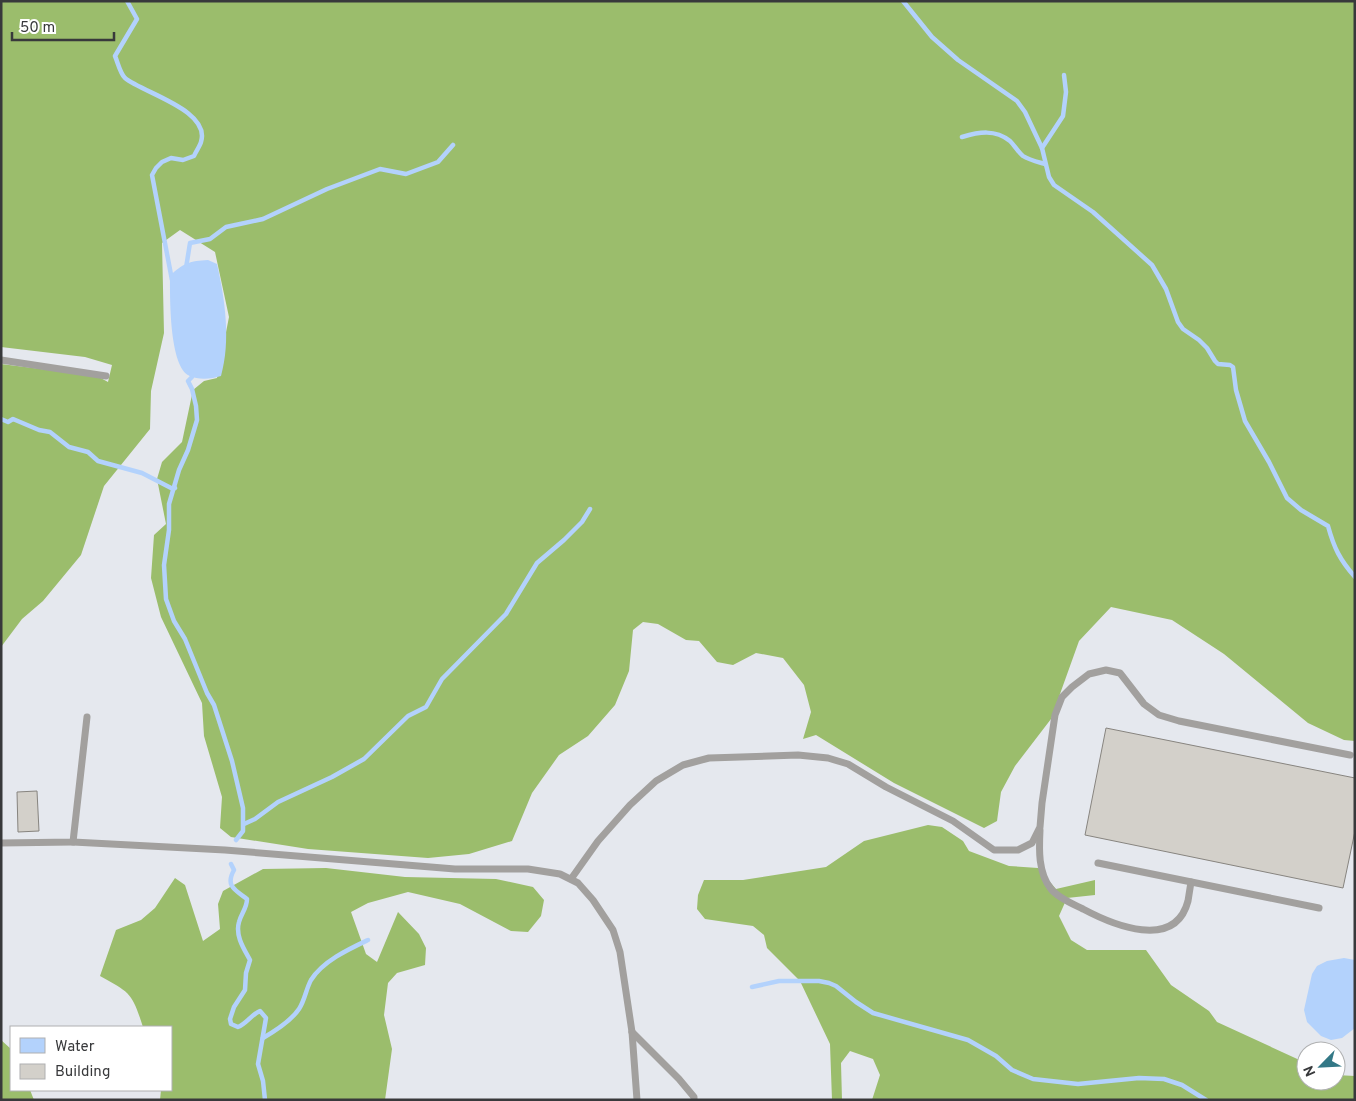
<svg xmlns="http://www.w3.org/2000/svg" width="1356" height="1101" viewBox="0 0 1356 1101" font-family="Overpass,sans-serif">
<rect width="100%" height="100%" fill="#e5e8ee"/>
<g fill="#9bbd6c">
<path d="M1 1H1355V741L1344 740 1308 723 1224 654 1172 620 1111 607 1079 641 1051 719 1015 766 1001 792 997 821 984 828 894 783 816 735 803 739 811 712 804 685 783 658 756 653 733 665 717 662 699 641 686 640 658 624 643 622 633 630 629 671 615 705 588 736 559 755 532 793 512 841 469 854 428 858 308 849 231 837 220 828 222 797 204 736 202 703 161 617 151 578 154 535 166 524 157 479 162 462 182 442 193 390 204 381 217 378 229 317 215 252 180 230 162 243 164 333 151 391 150 429 104 486 81 555 43 601 22 619 1 647V364L97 376 108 382 112 365 85 357 1 347Z"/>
<path d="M928 825 942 827 963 841 969 851 1009 866 1038 868 1056 889 1095 880V895L1067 898 1059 916 1071 940 1087 950H1146L1171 985 1209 1011 1217 1022 1306 1063V1081H1336V1075L1355 1076V1100H872L880 1075 873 1059 850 1051 841 1063 842 1100H832L830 1044 800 981 767 948 764 935 753 926 705 919 697 909 698 895 704 880H743L826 867 864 841Z"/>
<path d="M326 868 405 877 496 879 533 887 544 900 541 916 528 932 511 931 460 904 408 892 368 903 351 912 366 954 377 962 398 912 419 934 426 948 425 965 397 973 388 983 384 1015 392 1049 385 1100H160L161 1090H171V1027H143C132 993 131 993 100 976L116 930 141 920 155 908 175 878 185 885 203 941 220 929 218 904 223 891 263 869Z"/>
<path d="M1 1040 11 1049V1090H30L34 1100H1Z"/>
</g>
<g fill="#b3d2fc">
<path d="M208 260 217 264C225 299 231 341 221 376 212 379 198 380 190 376 169 368 170 296 170 276 183 263 190 261 208 260Z"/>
<path d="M1344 958 1355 960V1028L1342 1038 1331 1040 1321 1036 1307 1022 1304 1010 1312 974 1317 966 1327 961Z"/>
</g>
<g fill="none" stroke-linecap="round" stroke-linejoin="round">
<g stroke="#b3d2fc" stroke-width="4.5">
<path d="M127 1 137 19 115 56C118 63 120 73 125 78 143 93 211 110 201 142 200 146 196 151 194 156L183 160 171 158 162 162 156 168 152 175 172 280"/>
<path d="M903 1 932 37 958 60 1017 101 1025 112 1042 148 1049 177 1054 185 1093 212 1152 265 1166 289 1178 322 1183 329 1199 340 1207 348 1215 361 1218 364 1230 365 1233 367 1236 390 1245 421 1269 462 1287 498 1301 510 1328 526C1334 548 1340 560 1355 577"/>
<path d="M962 137C979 132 995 129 1010 141 1015 146 1018 152 1023 156 1029 160 1038 162 1045 164"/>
<path d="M1042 148 1063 116 1066 92 1064 75"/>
<path d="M186 268 190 243 210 239 226 227 263 219 327 189 380 169 406 174 438 162 453 145"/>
<path d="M191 371 192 377 188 381 192 389 196 406 197 420 188 450 179 470 169 504V530L164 565 166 599 174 621 185 639 207 693 214 705 232 761 243 808V831L236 840"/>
<path d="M1 419 8 422 13 419 39 430 50 432 69 447 88 452 98 461 142 473 173 489 175 488"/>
<path d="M244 824 255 819 278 802 332 777 364 759 408 716 426 707 442 679 506 614 537 563 564 540 582 522 590 509"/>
<path d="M231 864 234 870C225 886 235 890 247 899 247 908 241 914 239 922 235 936 244 949 250 960L246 973 245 990 234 1007 230 1019 231 1024 238 1027C246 1024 251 1015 260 1011L266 1018 258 1064 263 1081 265 1100"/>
<path d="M752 987 779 981H819L829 983 836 986 856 1002 873 1013 968 1040 996 1056 1012 1070 1033 1079 1078 1084 1139 1078 1164 1079 1182 1085 1206 1100"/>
<path d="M263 1038C275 1031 291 1021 299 1009 305 1000 306 989 311 980 323 961 349 949 368 940"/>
</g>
</g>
<g fill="#d3d0ca" stroke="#87847f">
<path d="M1106 728 1355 778V831L1343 888 1085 835Z"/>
<path d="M37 791 39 831 18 832 17 792Z"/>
</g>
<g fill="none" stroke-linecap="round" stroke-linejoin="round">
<g stroke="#a2a09e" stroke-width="7">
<path d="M1 360 106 376"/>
<path d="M1040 830C1039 849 1038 873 1051 889 1058 898 1073 904 1083 909 1113 925 1175 951 1188 901 1189 895 1190 888 1191 882"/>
<path d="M73 842 225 850 455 869H528L560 874 578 883 593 900 613 930 620 952 632 1032 637 1100"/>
<path d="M1 843 73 842 87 717"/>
<path d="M1098 863 1319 908"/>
<path d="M571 879 598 841 630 805 656 781 683 765 709 758 798 755 828 758 848 764 886 787 953 821 994 850H1018L1032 843 1040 827 1042 803 1055 715 1062 697 1072 687 1089 674 1106 670 1120 673 1144 704 1159 715 1179 721 1350 755"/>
<path d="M632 1032 679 1079 694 1097V1100"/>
</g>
</g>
<rect width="1356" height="1101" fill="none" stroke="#38393b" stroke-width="5"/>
<rect x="10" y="1026" width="162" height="65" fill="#ffffff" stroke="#afb0b1"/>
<rect x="20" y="1038" width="25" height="15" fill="#b3d2fc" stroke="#afb0b1"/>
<text x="55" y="1051" font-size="15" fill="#38393b">Water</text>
<rect x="20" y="1064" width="25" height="15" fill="#d3d0ca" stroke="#afb0b1"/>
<text x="55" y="1076" font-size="15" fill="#38393b">Building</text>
<g transform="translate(1321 1066) rotate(246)"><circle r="24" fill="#ffffff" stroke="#afb0b1"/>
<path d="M0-4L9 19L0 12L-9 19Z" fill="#337886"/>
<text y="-8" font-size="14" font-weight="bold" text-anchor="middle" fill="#38393b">N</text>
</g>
<path d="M12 32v8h102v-8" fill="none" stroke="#38393b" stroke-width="2.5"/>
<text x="20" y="32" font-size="15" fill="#38393b" stroke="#ffffff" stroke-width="4" paint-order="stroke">50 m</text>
</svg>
